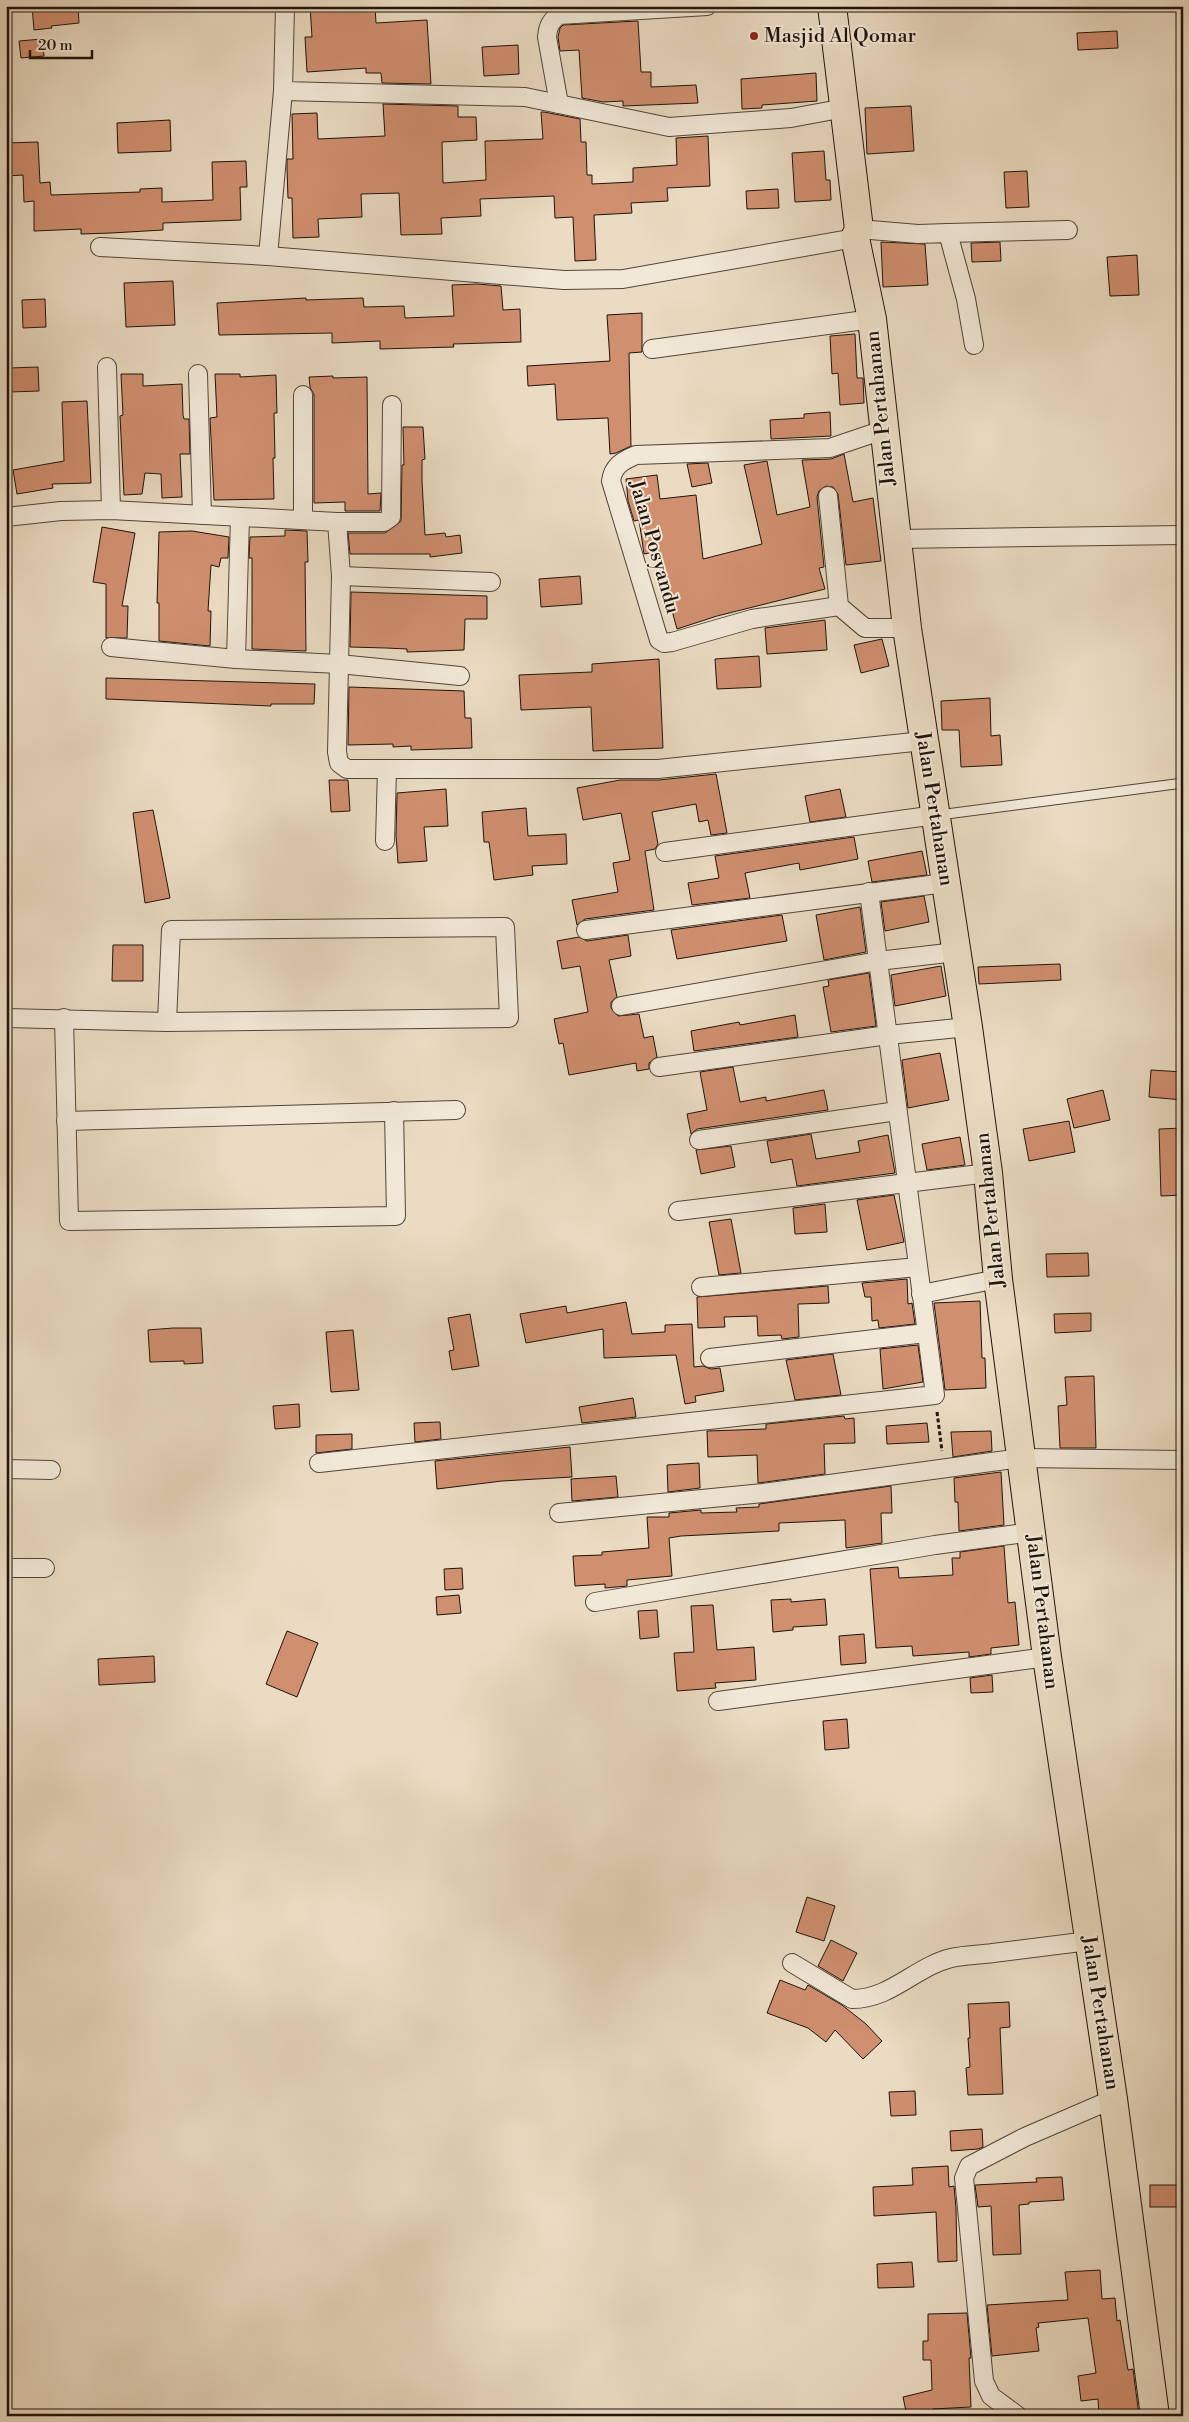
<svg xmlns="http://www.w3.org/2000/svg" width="1189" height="2422" viewBox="0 0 1189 2422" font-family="'Libre Bodoni',serif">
<rect width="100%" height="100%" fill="#eadbc2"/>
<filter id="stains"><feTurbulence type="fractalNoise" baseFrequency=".004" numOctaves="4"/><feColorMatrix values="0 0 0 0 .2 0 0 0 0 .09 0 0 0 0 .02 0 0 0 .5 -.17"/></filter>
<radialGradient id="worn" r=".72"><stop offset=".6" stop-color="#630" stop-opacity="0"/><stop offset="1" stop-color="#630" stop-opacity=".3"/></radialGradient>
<g fill="#d08f6f" stroke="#1f130b">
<path d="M32 6H78L79 23 51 26 52 28 34 30Z"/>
<path d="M310 6H375L376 23 427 20 431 84 382 83 381 73H366V68L307 72 305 37H312Z"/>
<path d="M638 21 641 72H651V87L696 85 698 103 623 106V101L603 102 582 98 579 50 560 51 558 37 560 28 563 25Z"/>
<path d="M1117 31 1118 48 1078 50 1077 33Z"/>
<path d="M42 39 44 56 21 58 19 41Z"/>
<path d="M518 45 519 74 484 76 482 47Z"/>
<path d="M816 73 817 101 762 105V108L742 109 741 79Z"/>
<path d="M383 104 458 106V117H476L477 140 442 142 443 183 486 180 485 141 543 139 541 112H544L580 119 581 142H586L587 175H592V184L633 182V168L677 165 676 138 708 136 710 186 667 188 668 201 631 203 632 213 594 215 596 260 575 261 573 217 555 218 554 196 480 199 481 216 441 218 442 234 401 235 399 193 361 194 362 217 318 219 319 237 293 238 292 198H288L287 169V159H293L292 114 317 113 318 139 385 136Z"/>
<path d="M911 106 914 151 867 154 865 108Z"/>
<path d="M170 120 171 151 118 153 117 123Z"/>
<path d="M38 142 40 183 50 182 51 195 140 192V189L162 188V202L213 200 212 162 246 161 247 187H240L241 220 163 223V230L111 233 81 234V229L34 231V201L24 202 23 175 6 176V143Z"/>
<path d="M824 151 826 180H830L831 200 795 202 792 153Z"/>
<path d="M1027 171 1029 207 1006 208 1004 172Z"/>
<path d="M778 189 779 208 747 209 746 191Z"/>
<path d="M881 242 925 244 928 285 883 287Z"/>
<path d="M1000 242 1001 261 972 262 971 243Z"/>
<path d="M1137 255 1139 295 1110 296 1107 257Z"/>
<path d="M173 281 175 325 126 327 124 283Z"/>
<path d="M477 284 501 286 503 310 520 309 521 342 453 344 454 347 380 349V341L332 343V333L219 335 217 303 306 298V300L363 298 364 307 404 306 405 318 454 316 452 285Z"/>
<path d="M45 299 46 327 23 328 22 300Z"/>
<path d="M642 313V352L629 353 631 446 616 453 610 454 608 418 557 420 555 384 528 386 527 366 610 361 607 315Z"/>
<path d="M855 334 857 378H863L864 403 840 405 838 373 832 374 830 336Z"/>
<path d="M38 367 39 391 10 392 9 368Z"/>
<path d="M121 374H143V386L182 384 183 415 184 419H189L190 454H180L182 497 162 498 161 474 145 473 142 494 124 495 120 416 123 415Z"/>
<path d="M215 374H240V377L276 375 277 413H274L275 458H273L274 499 214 500 210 418 217 417Z"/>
<path d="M333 376V378L367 377 368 494 381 493 380 511H345V502L314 503V395L310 387 309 377Z"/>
<path d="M87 401 91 483 52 484 53 488 17 494 13 470 64 461 62 402Z"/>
<path d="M830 412 831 436 771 439 770 420 804 418V414Z"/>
<path d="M403 427H423L425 459 422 460V481L425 535 445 533 446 537 460 535 462 553 430 557V554H350L348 533H385L401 521 402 465H404Z"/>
<path d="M844 454 853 502 873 498 881 561 846 565 838 494 833 487 826 486 819 491 817 497 824 567 819 568 825 589 717 616 677 629 656 552 644 554 639 520 634 521 628 501 626 479 657 475 660 499 696 495 703 559 762 544 744 465 767 461 777 515 810 507 802 460 831 459Z"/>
<path d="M708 463 712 483 692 487 687 464Z"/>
<path d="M102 527 135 533 122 606H128L127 638H106V584L93 582Z"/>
<path d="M285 530 307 531 308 562H305L306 651 252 649V558H249L250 537 285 536Z"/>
<path d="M192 531 229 537 228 558H221L219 567 211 565 208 611H211L210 646 159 641V603H157L159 532Z"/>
<path d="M580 576 582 604 541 607 539 579Z"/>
<path d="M351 592 487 596V619H465L464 650 407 652V649L386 648 350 647Z"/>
<path d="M825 620 827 650 767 654 765 628Z"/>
<path d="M882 639 889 666 861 673 854 645Z"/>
<path d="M759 656 761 687 717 689 715 659Z"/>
<path d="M659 659 663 748 593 751 591 707 521 710 519 675 592 672V664Z"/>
<path d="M106 678 315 684 314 704H271V706L106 699Z"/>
<path d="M349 687 464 691 465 718H471L472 748 411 750V746L393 747V744L348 745Z"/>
<path d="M990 698 991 736 1000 735 1002 765 961 767 959 730H942L941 701Z"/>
<path d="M716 774 727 833 711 835 708 820 699 822 696 804 652 812 658 844 655 849 645 851 654 910 585 919 577 925 572 900 618 892 613 863 630 860 621 813 583 820 577 788 620 780H659Z"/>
<path d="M329 780H348L350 811 331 812Z"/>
<path d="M446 789 448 826 424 827 427 861 398 863 396 835 397 793Z"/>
<path d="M840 789 846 817 810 822 805 796Z"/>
<path d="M526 808 528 836 566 834 567 864 532 866 533 875 494 880 489 842H484L482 812Z"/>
<path d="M153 810 170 898 145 903 133 813Z"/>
<path d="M854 837 858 859 800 870 799 863 745 873 750 898 692 905 688 883 719 878 715 856Z"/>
<path d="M922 851 927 875 872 882 868 861Z"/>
<path d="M924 896 929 922 885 931 881 902Z"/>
<path d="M860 907 866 952 824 960 816 915Z"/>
<path d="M782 915 787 941 677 959 671 930Z"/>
<path d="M628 935 631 956 609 960 617 997 611 1002V1008L618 1016 639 1014 644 1038 653 1036 657 1057 649 1063V1069L637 1071 636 1063 569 1075 563 1043 559 1044 554 1019 588 1012 580 966 562 969 557 941 579 937 587 941Z"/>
<path d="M113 945H143V981H112Z"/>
<path d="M1060 964 1061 980 979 984 978 967Z"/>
<path d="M941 966 946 996 895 1006 891 975Z"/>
<path d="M869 973 876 1026 831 1032 823 987 829 986 828 980Z"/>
<path d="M795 1015 798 1037 694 1051 691 1031 739 1022 740 1025Z"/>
<path d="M940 1053 949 1100 908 1108 902 1060Z"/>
<path d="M733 1067 740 1102 766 1097V1101L824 1090 828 1110 697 1129 691 1134 687 1114 707 1110 700 1072Z"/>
<path d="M1151 1070 1183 1072V1100L1149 1097Z"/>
<path d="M1103 1090 1110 1120 1074 1128 1067 1099Z"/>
<path d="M1069 1121 1075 1152 1029 1161 1023 1129Z"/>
<path d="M1183 1128V1195L1161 1196 1159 1129Z"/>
<path d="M811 1134 816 1159 860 1152 858 1141 888 1135 895 1173 797 1186 792 1159 771 1163 767 1141Z"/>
<path d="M960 1137 965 1165 927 1170 922 1144Z"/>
<path d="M731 1146 735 1167 701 1174 696 1150Z"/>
<path d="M894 1195 904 1242 867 1250 857 1200Z"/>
<path d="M825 1204 827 1232 795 1234 793 1208Z"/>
<path d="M731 1219 741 1273 719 1275 709 1222Z"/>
<path d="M1088 1253 1089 1276 1047 1277 1046 1254Z"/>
<path d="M907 1279 908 1304 912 1303 915 1324 879 1328 878 1320 872 1321 871 1297H865L862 1283Z"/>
<path d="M828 1286 829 1303 798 1304 799 1337 782 1339 781 1335 758 1336 757 1316 724 1317 725 1327 698 1328 697 1297Z"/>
<path d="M980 1301 982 1358H985L986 1388 945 1390 934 1303Z"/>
<path d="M626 1302 632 1334 665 1332V1325L692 1324 694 1367 703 1366 711 1369 720 1368 724 1391 695 1396 696 1402 685 1404 676 1355 604 1358 603 1329 526 1343 520 1314 566 1306 567 1313Z"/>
<path d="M1091 1313V1331L1055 1333 1054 1314Z"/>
<path d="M470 1314 479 1366 452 1370 449 1351 454 1350 448 1318Z"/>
<path d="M173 1328H201L203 1363 184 1364V1361L150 1362 148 1330Z"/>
<path d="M353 1330 359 1390 331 1392 326 1332Z"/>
<path d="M918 1345 923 1382 883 1389 880 1349Z"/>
<path d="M833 1354 841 1395 795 1400 786 1360Z"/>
<path d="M1094 1376 1096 1448H1060L1058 1406 1067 1405 1065 1377Z"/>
<path d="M633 1398 636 1417 582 1423 579 1407Z"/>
<path d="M299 1404 300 1427 275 1429 273 1406Z"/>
<path d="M844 1416 845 1419 854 1418 855 1443 824 1444 825 1474 758 1483 757 1455 708 1457 707 1431 766 1429V1424Z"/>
<path d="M440 1422 441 1439 415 1442 414 1423Z"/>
<path d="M927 1423 929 1442 887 1444 886 1426Z"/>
<path d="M991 1431 992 1451 953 1457 951 1432Z"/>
<path d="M352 1434V1449L316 1453V1435Z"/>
<path d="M570 1447 572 1477 502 1481 437 1489 435 1461Z"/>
<path d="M699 1463 700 1488 668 1492 667 1465Z"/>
<path d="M1001 1472 1004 1525 959 1531 958 1502H955L954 1478Z"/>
<path d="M616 1476 618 1497 572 1501 571 1479Z"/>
<path d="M891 1486 892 1513H881L882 1543 846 1548 845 1520 779 1523V1531L681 1536 669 1538 672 1576 627 1580V1586L605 1588V1584L575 1586 573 1556 602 1555V1552L649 1548 647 1517H669V1513L701 1510V1513L737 1512 736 1508 759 1507V1504Z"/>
<path d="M1004 1546 1008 1603 1015 1602 1019 1645 991 1648V1654L969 1657V1652L913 1656 912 1646 876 1648 870 1569 898 1567 899 1578 953 1575 952 1558H960V1552Z"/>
<path d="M462 1568 463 1589 445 1590 444 1569Z"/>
<path d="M459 1595 461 1613 437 1615 436 1597Z"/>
<path d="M791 1599V1602L825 1599 827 1625 793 1627V1630L773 1632 771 1600Z"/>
<path d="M713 1605 717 1650 754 1647 756 1680 715 1683 716 1688 677 1691 674 1653 694 1652 691 1606Z"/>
<path d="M657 1610 659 1637 640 1639 638 1611Z"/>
<path d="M287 1631 318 1643 297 1697 266 1684Z"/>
<path d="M864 1634 866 1663 841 1665 839 1636Z"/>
<path d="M154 1656 155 1682 99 1685 98 1659Z"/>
<path d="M992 1675 993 1692 971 1693 970 1678Z"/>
<path d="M847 1719 849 1748 825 1750 823 1721Z"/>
<path d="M807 1897 835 1906 824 1941 796 1932Z"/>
<path d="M831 1940 857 1953 843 1981 818 1966Z"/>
<path d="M780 1980 805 1990 808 1985 842 2005 866 2024 882 2041 863 2059 835 2030 826 2042 808 2028 767 2013Z"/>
<path d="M1009 2002 1010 2027 1000 2028 1003 2094 968 2095 966 2068 970 2067 968 2038H970L968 2004Z"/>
<path d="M915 2091 916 2115 891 2116 889 2092Z"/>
<path d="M982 2129 983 2147 978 2149 951 2151 950 2131Z"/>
<path d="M948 2166 949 2187 954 2186 956 2208 957 2261 938 2262 936 2212 874 2216 873 2187 913 2185 912 2168Z"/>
<path d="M1062 2177 1064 2200 1029 2202V2204L1019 2205 1021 2254 993 2255 991 2206 978 2207 975 2185 1037 2182 1036 2178Z"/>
<rect x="1150" y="2185" width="33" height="22"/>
<path d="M912 2262 914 2287 878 2288 877 2264Z"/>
<path d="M1100 2270 1102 2299 1115 2298 1117 2321 1120 2320 1128 2370 1133 2369 1139 2416H1099L1098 2399 1081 2401 1078 2376 1096 2373 1088 2318 1038 2323 1039 2327 1036 2328 1039 2351 992 2356 987 2305 1068 2300 1065 2272Z"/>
<path d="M967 2313 971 2358H969L971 2407 933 2409 935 2416H907L903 2397 932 2390 931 2360H923V2341H928V2314Z"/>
</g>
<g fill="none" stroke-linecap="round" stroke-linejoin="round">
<g stroke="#524539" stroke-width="11">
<path id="service" d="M939 815 1183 783"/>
</g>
<g stroke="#524539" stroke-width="20">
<g id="minor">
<path d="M285 6 283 91 525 97 669 127 791 118 845 108"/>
<path d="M559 104 547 37C548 27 550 21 559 15L707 6"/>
<path d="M859 229 918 234 948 233 966 299 974 345"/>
<path d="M948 233 1068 230"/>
<path d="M100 247 268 256 564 280 623 279 855 238"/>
<path d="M268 256 283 91"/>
<path d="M652 349 872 319"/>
<path d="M107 367 111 510"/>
<path d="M198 374 202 515"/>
<path d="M303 395V520"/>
<path d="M828 496 839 606 865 628H907"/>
<path d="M6 517 61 511 111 510 337 522 341 576 337 752 339 763 347 769H658L923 741"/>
<path d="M337 522H384L391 517 392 405"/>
<path d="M896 539 1183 535"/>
<path d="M341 576 491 582"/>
<path d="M839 606 752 619 672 642 664 643 659 640 611 481C613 466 622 461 636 455L830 448 886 429"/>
<path d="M111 647 236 659 339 664 460 676"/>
<path d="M236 659 240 517"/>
<path d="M385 841 387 769"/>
<path d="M665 852 936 815"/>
<path d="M586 930 945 883"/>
<path d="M621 1006 878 961 956 952"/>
<path d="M6 1018 167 1022 509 1018 505 927 171 930 167 1022"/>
<path d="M64 1018 69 1221 396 1216 394 1111"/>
<path d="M659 1067 888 1035 968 1027"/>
<path d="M66 1121 456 1110"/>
<path d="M699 1140 897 1111"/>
<path d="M678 1211 988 1173"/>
<path d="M701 1287 918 1267"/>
<path d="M921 1294 998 1279"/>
<path d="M710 1358 926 1333"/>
<path d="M319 1463 935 1395 869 892"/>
<path d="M6 1469 51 1470"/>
<path d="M559 1513 763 1493 1021 1458 1183 1460"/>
<path d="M6 1568H45"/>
<path d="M595 1602 935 1545 1032 1532"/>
<path d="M718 1701 1047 1657"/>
<path d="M792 1963 852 1999C891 1999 915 1967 951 1958 964 1955 979 1955 993 1953 1025 1949 1057 1945 1089 1941"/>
<path d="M1018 2416 991 2396 984 2381 964 2178 969 2166 1025 2137 1113 2099"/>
</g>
</g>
<g stroke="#1f130b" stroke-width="30">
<path id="primary" d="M832 6 859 229 855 238 872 319 907 628 968 1027 988 1173 998 1279 1047 1657 1113 2099 1155 2416"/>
</g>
<path stroke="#1f130b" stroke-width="3" stroke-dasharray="4 2.5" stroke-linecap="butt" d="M937 1412 942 1451"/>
<use href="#service" stroke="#f1e8d7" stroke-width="9"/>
<use href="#minor" stroke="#f1e8d7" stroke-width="18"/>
<use href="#primary" stroke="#eadbc2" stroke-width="28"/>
</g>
<circle fill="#8f2418" stroke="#f1e8d7" stroke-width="2" cx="754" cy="36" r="5"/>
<g text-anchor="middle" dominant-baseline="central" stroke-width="4" stroke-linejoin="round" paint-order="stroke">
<g font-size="20" fill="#1f130b" stroke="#f1e8d7" text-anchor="start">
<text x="764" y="36">Masjid Al Qomar</text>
</g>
<g font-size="20" fill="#1f130b" stroke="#f1e8d7">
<text transform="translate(881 408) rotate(-96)">Jalan Pertahanan</text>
<text transform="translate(654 547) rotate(74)">Jalan Posyandu</text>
<text transform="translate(934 809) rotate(81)">Jalan Pertahanan</text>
<text transform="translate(991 1210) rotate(-96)">Jalan Pertahanan</text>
<text transform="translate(1042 1612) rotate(83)">Jalan Pertahanan</text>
<text transform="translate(1100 2013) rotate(81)">Jalan Pertahanan</text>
</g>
</g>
<rect width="1189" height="2422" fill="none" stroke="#eadbc2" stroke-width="25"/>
<rect x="8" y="8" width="1174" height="2407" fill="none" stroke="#1f130b" stroke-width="2.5"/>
<rect x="12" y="12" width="1164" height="2397" fill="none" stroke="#1f130b"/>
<path d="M30 50v8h62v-8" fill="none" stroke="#1f130b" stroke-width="2.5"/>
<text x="38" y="50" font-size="15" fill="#1f130b" stroke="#f1e8d7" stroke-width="4" paint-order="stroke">20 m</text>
<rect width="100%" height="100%" filter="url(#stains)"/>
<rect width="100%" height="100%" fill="url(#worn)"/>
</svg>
